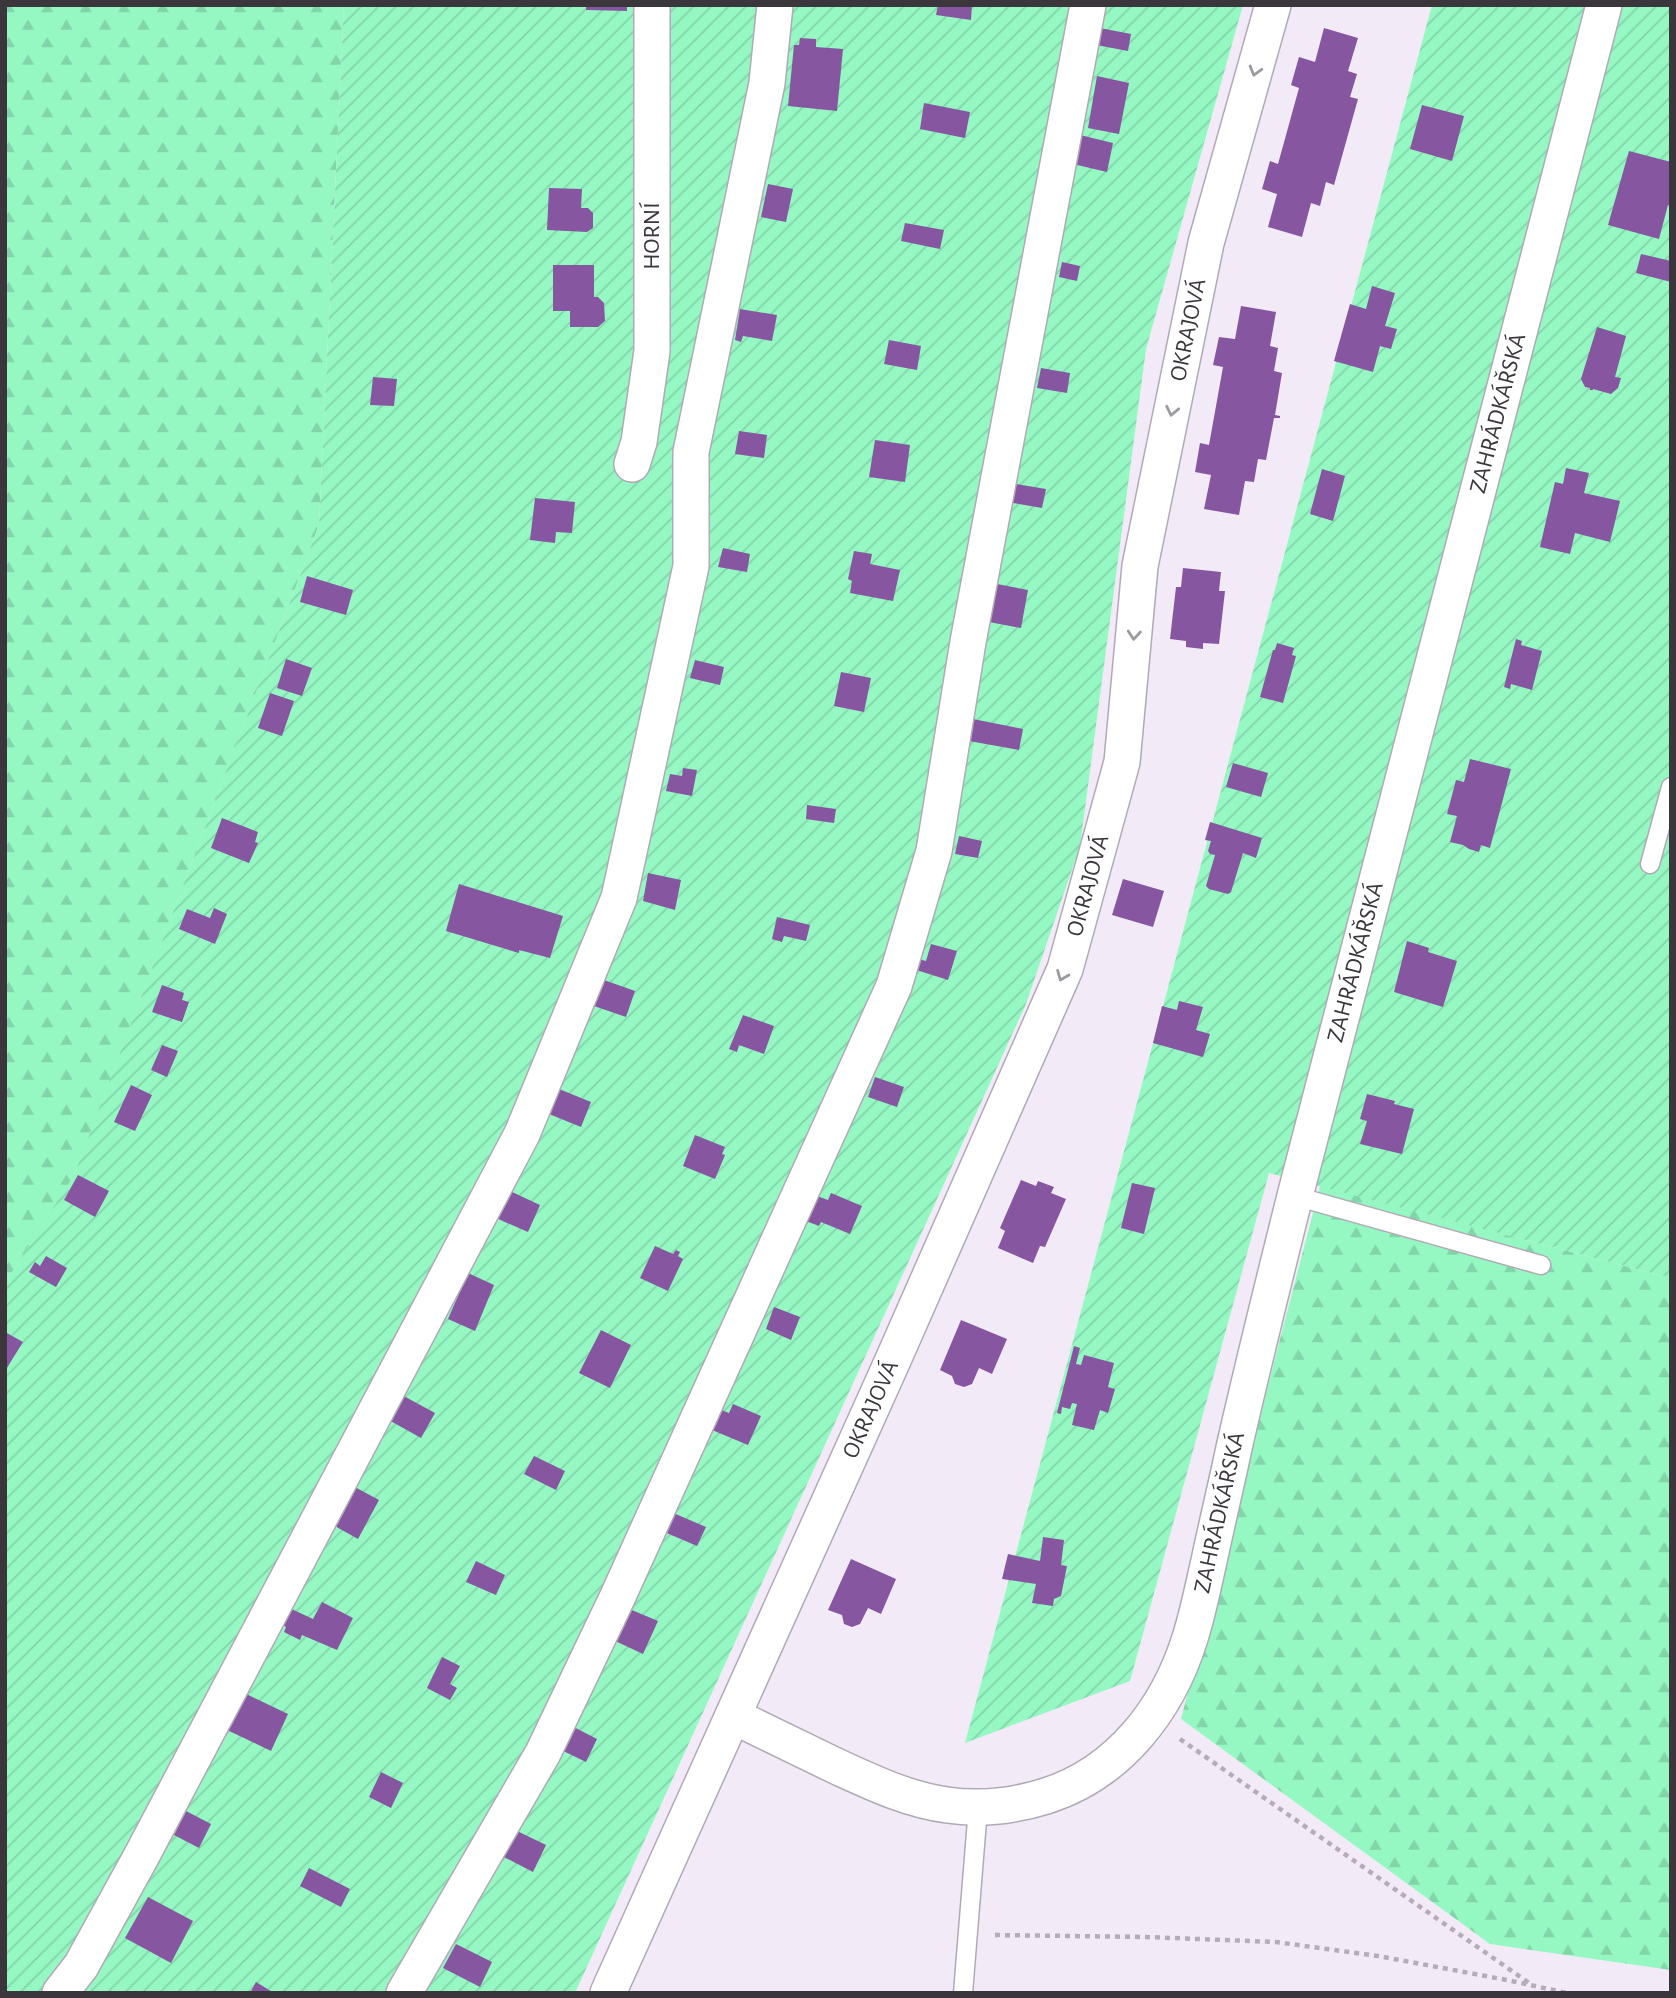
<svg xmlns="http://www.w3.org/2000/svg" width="1676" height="1998" viewBox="0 0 1676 1998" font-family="'Alegreya Sans',sans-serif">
<defs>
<pattern id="forest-firs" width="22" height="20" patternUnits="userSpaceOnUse" patternTransform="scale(1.75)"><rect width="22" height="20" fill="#95f8c2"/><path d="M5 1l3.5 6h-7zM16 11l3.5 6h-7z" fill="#81d5a8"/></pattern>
<pattern id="garden-furrows" width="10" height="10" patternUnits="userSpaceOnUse" patternTransform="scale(1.75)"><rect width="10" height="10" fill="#95f8c2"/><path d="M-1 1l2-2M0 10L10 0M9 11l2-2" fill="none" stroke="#81d5a8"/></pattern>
</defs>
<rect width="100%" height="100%" fill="#f3eaf8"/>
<g fill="url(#forest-firs)">
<path d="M5 5H344L319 525 74 1176 5 1283Z"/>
<path d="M1320 1186 1671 1278V1970L1490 1944 1181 1719Z"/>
</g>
<g fill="url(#garden-furrows)">
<path d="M344 5H1243L1146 349 1080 846 1026 1004 575 1993H5V1283L74 1175 319 525Z"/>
<path d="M1432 5H1671V1278L1269 1173 1130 1681 965 1743Z"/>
</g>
<g fill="#8756a1">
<path d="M586 5H627V11L586 10Z"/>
<path d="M938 5H972L971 20 936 15Z"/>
<path d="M1095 27 1131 34 1128 51 1091 44Z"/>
<path d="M1324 28 1358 38 1348 71 1357 74 1350 97 1358 99 1334 185 1326 182 1320 206 1311 203 1302 237 1268 227 1277 194 1262 189 1270 161 1278 164 1299 88 1291 85 1299 57 1315 62Z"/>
<path d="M800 38 816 39V47L843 49 837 111 788 106 794 45H799Z"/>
<path d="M1097 76 1129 83 1119 134 1088 128Z"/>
<path d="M924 103 970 112 965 138 920 129Z"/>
<path d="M1422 105 1464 116 1452 161 1410 149Z"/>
<path d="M1076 134 1113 143 1107 172 1069 163Z"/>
<path d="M1629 151 1671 162V206L1668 205 1659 239 1608 225Z"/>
<path d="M768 184 793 189 786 222 761 217Z"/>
<path d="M549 188 582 189 581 208H588L593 213V228L587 232 547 230Z"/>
<path d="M905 223 944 230 940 249 901 241Z"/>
<path d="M1641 254 1671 261V282L1636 273Z"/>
<path d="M1062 262 1080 266 1077 281 1059 277Z"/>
<path d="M553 265H594V297H598L604 303 605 321 598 327H570V311H553Z"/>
<path d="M1372 286 1395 293 1385 326 1397 329 1391 349 1380 346 1373 372 1334 361 1350 304 1366 309Z"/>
<path d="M1241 306 1276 312 1270 346 1278 348 1274 371 1282 373 1275 415 1280 416V418H1274L1266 460 1258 459 1254 482 1245 481 1239 515 1204 509 1211 475 1195 472 1200 443 1209 445 1223 367 1213 365 1219 337 1235 339Z"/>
<path d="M740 309 777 315 772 341 743 336 741 342 735 340Z"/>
<path d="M1597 327 1626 336 1615 377 1621 378 1618 388 1611 394 1593 389V390H1590V388L1585 387 1581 379Z"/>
<path d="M889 340 921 346 917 370 884 364Z"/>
<path d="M1041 368 1070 373 1067 393 1037 388Z"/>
<path d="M373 377 397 379 394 406 370 405Z"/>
<path d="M739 431 767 435 764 458 735 454Z"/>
<path d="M875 440 910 445 905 482 869 477Z"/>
<path d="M1566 468 1589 473 1584 493 1620 501 1610 542 1575 533 1570 554 1540 547 1555 482 1563 484Z"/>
<path d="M1322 469 1345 476 1333 521 1310 514Z"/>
<path d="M1016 484 1046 489 1042 508 1013 503Z"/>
<path d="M535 498 575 502 572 533 556 532 555 543 530 540Z"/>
<path d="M723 548 750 554 747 572 718 567Z"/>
<path d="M854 551 872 554 870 564 900 570 893 601 850 593 852 581 848 579Z"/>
<path d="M1183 568 1221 572 1219 591H1225L1219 644 1203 643V649L1186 647V641L1170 639 1176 587H1181Z"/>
<path d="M307 576 353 590 346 615 300 602Z"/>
<path d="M997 584 1028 590 1021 628 989 622Z"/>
<path d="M1516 639 1522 641 1521 645 1542 651 1532 690 1511 684 1510 689 1504 687Z"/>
<path d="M1277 643 1294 648 1292 655 1296 656 1283 703 1260 697 1273 650H1275Z"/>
<path d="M286 659 312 668 302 696 277 688Z"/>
<path d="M695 660 724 667 720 685 690 678Z"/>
<path d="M841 672 871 678 864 712 834 706Z"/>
<path d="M270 693 294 701 282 736 258 728Z"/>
<path d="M973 719 1023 729 1019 750 969 741Z"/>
<path d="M1470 759 1511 769 1490 848 1481 845 1479 852 1469 849 1463 845 1450 842 1457 816 1447 814 1456 780 1464 782Z"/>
<path d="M1233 763 1268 773 1261 797 1226 787Z"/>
<path d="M683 768 697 770 692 796 666 791 670 774 682 776Z"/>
<path d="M807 805 836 809 834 823 806 819Z"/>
<path d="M222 818 258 832 255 842 258 843 249 863 211 848Z"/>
<path d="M1210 822 1262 838 1256 858 1243 853 1231 892 1228 894 1209 889 1206 886 1215 855 1210 854 1208 851 1211 841 1205 840Z"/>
<path d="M959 836 982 841 978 858 955 854Z"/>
<path d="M648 873 681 880 675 910 643 901Z"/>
<path d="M1123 879 1164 891 1153 927 1112 915Z"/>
<path d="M459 884 563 916 550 958 519 950V953L446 931Z"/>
<path d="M214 908 227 914 215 944 179 929 187 909 210 918Z"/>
<path d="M777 917 810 925 806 941 784 936 782 942 772 939Z"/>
<path d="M1407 941 1429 948 1428 952 1457 961 1443 1007 1394 992Z"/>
<path d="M931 944 957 951 948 980 910 968 914 958 926 961Z"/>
<path d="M604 980 635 991 626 1017 594 1006Z"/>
<path d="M162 985 184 993 182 1000 189 1002 182 1022 152 1012Z"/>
<path d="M1179 1001 1203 1007 1196 1030 1210 1034 1203 1057 1153 1043 1162 1006 1177 1010Z"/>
<path d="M743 1015 774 1026 764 1054 739 1045 737 1052 729 1049Z"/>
<path d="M162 1045 178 1051 167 1077 151 1070Z"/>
<path d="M875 1077 904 1087 897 1107 868 1097Z"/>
<path d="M131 1085 152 1095 135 1131 114 1122Z"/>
<path d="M559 1089 591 1102 581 1127 549 1114Z"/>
<path d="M1367 1094 1395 1101 1394 1104 1414 1109 1402 1154 1360 1144 1367 1121 1360 1119Z"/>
<path d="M695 1135 725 1147 722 1154 725 1155 715 1179 683 1166Z"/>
<path d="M78 1175 109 1191 95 1217 64 1200Z"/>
<path d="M1021 1180 1036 1186 1038 1181 1054 1187 1051 1193 1066 1199 1045 1247 1040 1246 1033 1263 998 1248 1005 1231 1000 1228Z"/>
<path d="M1132 1183 1155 1188 1144 1234 1121 1228Z"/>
<path d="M510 1191 540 1205 528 1232 496 1218Z"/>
<path d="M831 1193 862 1206 850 1234 821 1222 819 1226 806 1221 817 1196 828 1200Z"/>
<path d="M655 1246 673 1254 676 1250 680 1252 678 1256 683 1259 668 1291 640 1278Z"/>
<path d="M46 1256 67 1268 56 1287 29 1272 35 1262 40 1266Z"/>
<path d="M468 1273 494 1285 475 1331 448 1319Z"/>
<path d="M774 1307 800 1317 791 1340 766 1329Z"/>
<path d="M961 1320 1007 1339 992 1374 979 1368 972 1384 964 1387 955 1384 952 1376 940 1370Z"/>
<path d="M601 1330 631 1345 610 1388 579 1373Z"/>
<path d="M5 1332 23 1342 5 1371Z"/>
<path d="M1074 1346 1080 1348 1076 1364 1081 1365 1084 1355 1114 1363 1108 1387 1115 1389 1108 1413 1100 1410 1094 1430 1072 1425 1077 1404 1072 1403 1070 1409 1062 1407 1061 1414 1057 1413Z"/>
<path d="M400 1394 435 1413 421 1438 387 1419Z"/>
<path d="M733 1404 761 1416 748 1445 712 1430 721 1410 729 1413Z"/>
<path d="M534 1456 565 1471 556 1490 524 1474Z"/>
<path d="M353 1486 379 1500 358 1539 333 1525Z"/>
<path d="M671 1512 706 1527 697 1546 662 1531Z"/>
<path d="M1043 1537 1064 1540 1061 1565 1067 1566 1061 1596 1054 1599 1053 1606 1032 1603 1036 1584 1002 1579 1008 1554 1040 1561Z"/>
<path d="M851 1559 896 1579 881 1614 868 1608 860 1624 852 1627 844 1624 842 1615 828 1610Z"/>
<path d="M476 1561 505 1575 496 1595 466 1582Z"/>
<path d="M322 1602 353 1618 337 1650 302 1635 300 1640 284 1632 286 1627 277 1622 285 1606 313 1619Z"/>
<path d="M627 1608 658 1621 643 1654 611 1639Z"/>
<path d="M442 1657 460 1666 450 1684 457 1688 450 1700 427 1688Z"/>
<path d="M242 1692 288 1714 271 1751 225 1729Z"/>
<path d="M568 1724 597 1739 586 1762 557 1748Z"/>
<path d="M381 1772 403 1783 391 1808 369 1797Z"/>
<path d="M186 1811 211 1824 199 1848 174 1835Z"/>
<path d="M515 1830 546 1845 533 1872 502 1856Z"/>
<path d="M309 1868 350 1889 341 1907 300 1886Z"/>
<path d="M148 1897 193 1921 171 1963 125 1938Z"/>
<path d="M456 1944 492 1962 480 1987 443 1968Z"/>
<path d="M256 1982 274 1993H250Z"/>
</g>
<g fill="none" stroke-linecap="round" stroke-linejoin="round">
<g stroke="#b1a9b6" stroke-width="21">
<g id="service">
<path d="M1650 864 1671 787"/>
<path d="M1295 1196 1541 1265"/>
<path d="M963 1993 978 1808"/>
</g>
</g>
<g stroke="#b1a9b6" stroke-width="38">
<g id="minor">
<path d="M632 464 639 442 652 351V5"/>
<path id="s1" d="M733 1716C768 1733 803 1750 838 1767 873 1783 909 1800 947 1805 981 1810 1014 1806 1046 1796 1119 1773 1168 1709 1190 1638 1198 1613 1203 1587 1209 1561 1217 1523 1226 1486 1234 1448 1253 1364 1274 1280 1295 1196L1604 5"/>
<path d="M60 1993 81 1966 142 1855 522 1134 619 898 691 566V452L767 83 775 5"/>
<path d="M404 1993 543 1753 618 1596 894 986 934 851 968 642 1088 5"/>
<path id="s2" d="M608 1993 893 1360 1065 969 1122 762 1140 566 1206 243 1273 5"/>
</g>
</g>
<g stroke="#b4acb8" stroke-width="4.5" stroke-dasharray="5 5" stroke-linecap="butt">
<path d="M1180 1739 1529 1983"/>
<path d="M995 1935 1146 1937 1276 1942 1378 1956 1507 1980 1567 1993"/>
</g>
<use href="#service" stroke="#fff" stroke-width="18"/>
<use href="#minor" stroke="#fff" stroke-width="35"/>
</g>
<defs><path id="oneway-chevron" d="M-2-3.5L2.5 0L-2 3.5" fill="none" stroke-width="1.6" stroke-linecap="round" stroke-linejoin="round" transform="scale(1.75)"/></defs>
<g stroke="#9c9a9e">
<use href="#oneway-chevron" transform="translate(1255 71) rotate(106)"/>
<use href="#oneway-chevron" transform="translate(1172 411) rotate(102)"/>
<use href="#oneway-chevron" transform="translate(1134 635) rotate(95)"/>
<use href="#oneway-chevron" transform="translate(1062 976) rotate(112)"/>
</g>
<g text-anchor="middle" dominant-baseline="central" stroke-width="7" stroke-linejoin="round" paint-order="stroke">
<g font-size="24" fill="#3a363c" stroke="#fcfbfd">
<text transform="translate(652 236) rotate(-90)">HORNÍ</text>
<text stroke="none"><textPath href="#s2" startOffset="1774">OKRAJOVÁ</textPath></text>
<text stroke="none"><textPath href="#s1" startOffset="1818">ZAHRÁDKÁŘSKÁ</textPath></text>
<text stroke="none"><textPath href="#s2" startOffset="1208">OKRAJOVÁ</textPath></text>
<text stroke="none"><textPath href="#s1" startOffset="1251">ZAHRÁDKÁŘSKÁ</textPath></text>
<text stroke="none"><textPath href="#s2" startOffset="640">OKRAJOVÁ</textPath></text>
<text stroke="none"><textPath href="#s1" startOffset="684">ZAHRÁDKÁŘSKÁ</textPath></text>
</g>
</g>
<rect width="1676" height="1998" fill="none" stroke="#3a363c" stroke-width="14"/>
</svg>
